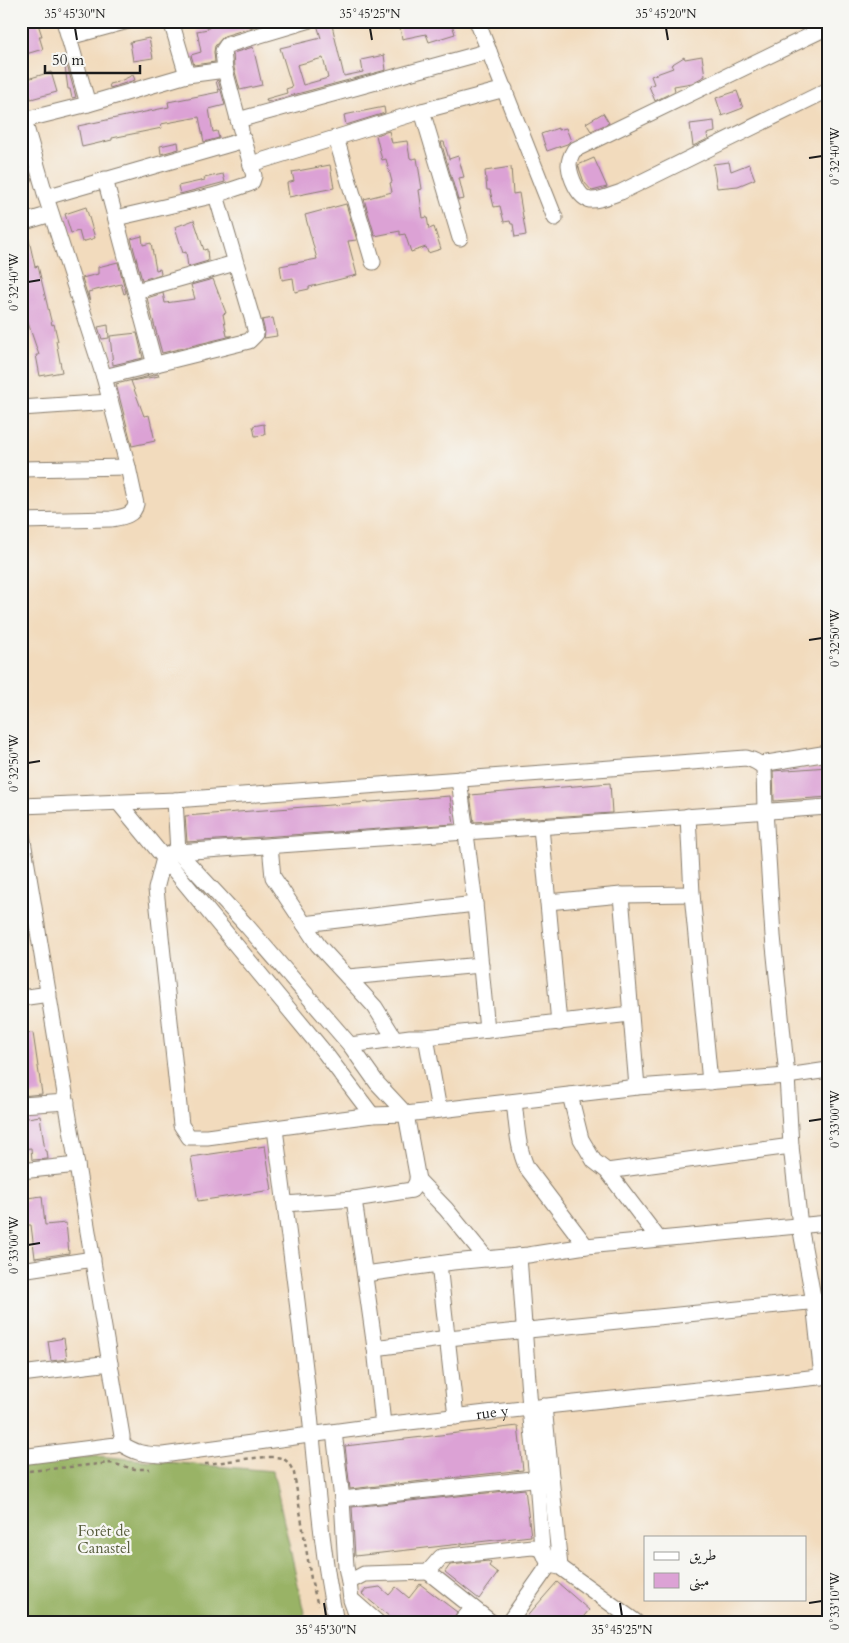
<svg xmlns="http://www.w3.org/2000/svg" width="849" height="1643" viewBox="0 0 849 1643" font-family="Cardo,Amiri,serif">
<rect width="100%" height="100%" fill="#f6f6f2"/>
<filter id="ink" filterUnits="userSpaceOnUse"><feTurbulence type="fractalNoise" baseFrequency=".02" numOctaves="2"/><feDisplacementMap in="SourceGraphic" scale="10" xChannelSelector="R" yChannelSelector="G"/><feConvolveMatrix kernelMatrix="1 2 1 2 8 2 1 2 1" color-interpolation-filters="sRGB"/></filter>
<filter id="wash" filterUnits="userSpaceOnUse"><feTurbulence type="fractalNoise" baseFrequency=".0096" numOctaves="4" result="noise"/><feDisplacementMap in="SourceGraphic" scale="20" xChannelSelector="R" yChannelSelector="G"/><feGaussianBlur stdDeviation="1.12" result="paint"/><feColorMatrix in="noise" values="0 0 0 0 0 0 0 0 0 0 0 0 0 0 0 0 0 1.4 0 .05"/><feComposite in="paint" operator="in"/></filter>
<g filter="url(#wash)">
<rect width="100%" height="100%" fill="#f2dbbd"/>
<path fill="#99b366" stroke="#5a6841" d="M96 1456 273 1471 306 1622H21V1465Z"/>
<g id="blocks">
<g fill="#dca2d5" fill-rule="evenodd">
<path d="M21 21H37L42 36H39L43 49 26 54 21 39Z"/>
<path d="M246 21H263V24L224 36 215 46 214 52 215 62 194 65 191 55 201 52 197 31 208 29V27L226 23V25Z"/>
<path d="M316 21H331L344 76 363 72 361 60 384 55 386 70 267 102 266 99 287 93 286 89 292 87 280 48 321 38ZM323 58 328 78 303 85 297 65Z"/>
<path d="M399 21H451L455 34 429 42 426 34 402 39Z"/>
<path d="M149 38 153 58 133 61 130 42Z"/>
<path d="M253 47 262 85 240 90 234 68 233 53Z"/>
<path d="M702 56 705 76 692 83 674 86 675 91 655 101 649 86 654 84 651 76 673 68 671 65 684 57 685 59Z"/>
<path d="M65 58 76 97 72 98 70 89H68L64 59Z"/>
<path d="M51 72 57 92 31 99 24 80Z"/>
<path d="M133 75 135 80 110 88 109 84 118 82Z"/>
<path d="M218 80 225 105 209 109 213 132 217 131 219 138 204 142 199 117 161 124 162 128 112 138V140L82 147 78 126 169 107 168 102 219 92 216 81Z"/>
<path d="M737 91 743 108 722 116 716 98Z"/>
<path d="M384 107 385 113 346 125 344 115Z"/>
<path d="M603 113 609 123 591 131 586 123Z"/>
<path d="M714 121 715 132 707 134 708 139 693 146 690 124Z"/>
<path d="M558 128V130L566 128 571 141 567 144 547 151 541 134Z"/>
<path d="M389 131 392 143 407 141 410 158 412 159 417 158 422 189 419 190 423 218 427 217 429 229 434 227 441 249 428 253 426 247 411 252 405 234 400 235V231L375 236 364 199 392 192 390 183 392 182 386 159 382 160 376 135Z"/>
<path d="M178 142 179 149 161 154 160 146Z"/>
<path d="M441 142H444L449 159 458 156 464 177 459 178 464 199 458 200Z"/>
<path d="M594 158 607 187 592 191 584 182 578 165Z"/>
<path d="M729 162 731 171 749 164 755 179 738 186 717 188 713 164Z"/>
<path d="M330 165 334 188 289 197 287 183 294 181 292 172Z"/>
<path d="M511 167 513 194 519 193 526 235 515 237 513 224H511L510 221 504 222 500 206 494 207 490 190H487L485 171Z"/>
<path d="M223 174 225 182 180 194 178 186 205 180 204 178Z"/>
<path d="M346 204 357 240 348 241 357 275 309 287V289L295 292 293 278 282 280 280 266 317 259 305 215Z"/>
<path d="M86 207 95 238 82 242 79 231 71 233 65 214Z"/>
<path d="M194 220 204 250 207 249 208 261 188 267 186 252 183 253 175 227Z"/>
<path d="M27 231 35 267 38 266 52 325 54 324 58 341H56L62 372 40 376 36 355H39L26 317H22L21 312V306L25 305 21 291V232Z"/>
<path d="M142 236 143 245 151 243 156 270 160 269 161 274 142 280 131 239Z"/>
<path d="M118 262 126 293 124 294 121 284 88 292 90 303 82 278 98 274V267Z"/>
<path d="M213 279 226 313 223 314 227 336H232L162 353 147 298 163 293 165 303 195 299 191 285Z"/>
<path d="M273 318 277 336 264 338 265 332 262 320Z"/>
<path d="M108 325 109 338 102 339 98 327Z"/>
<path d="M137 333 143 358 113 365 110 336Z"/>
<path d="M158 374 159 376 131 381 144 416 149 415 155 441 132 446 116 384Z"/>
<path d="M264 424 265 435 255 436 253 426Z"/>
<path d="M828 767V797L774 801 773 771Z"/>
<path d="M610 783 612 813 474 822 470 795Z"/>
<path d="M450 796 454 824 187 842 185 816Z"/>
<path d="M33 1033 42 1094 21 1096V1035Z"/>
<path d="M40 1116 45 1151H47L48 1159 32 1160 31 1148 21 1149V1119Z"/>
<path d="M265 1146 272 1190 198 1201 191 1157Z"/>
<path d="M42 1196 45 1225 66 1223 69 1253 35 1258 31 1225H21V1202L28 1201 27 1198Z"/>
<path d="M64 1338 67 1359 51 1361 48 1341Z"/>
<path d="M518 1426 523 1470 350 1489 345 1446Z"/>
<path d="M525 1489 531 1536 355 1556 352 1507Z"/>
<path d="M488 1561 491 1563 489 1566 498 1573 479 1599 445 1572 450 1565Z"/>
<path d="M557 1582 589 1610 579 1622H522Z"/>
<path d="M420 1584 457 1612 452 1622H396L362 1594 366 1589 380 1587 389 1595 396 1587 409 1598Z"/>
</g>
</g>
</g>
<g filter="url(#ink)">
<use href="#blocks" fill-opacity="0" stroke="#877c6c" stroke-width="1"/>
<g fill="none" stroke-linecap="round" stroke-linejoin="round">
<g stroke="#877c6c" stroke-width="17">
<g id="minor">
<path d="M171 21 187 75 225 70 241 130"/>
<path d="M477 21 555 218"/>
<path d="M828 27 574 150C571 155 569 159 569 165 570 176 578 198 590 200 599 201 612 195 621 192L828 90"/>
<path d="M69 37 128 21"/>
<path d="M225 70 223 51 227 45 307 21"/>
<path d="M88 104 187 75"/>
<path d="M422 111 460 238"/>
<path d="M238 120 489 51"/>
<path d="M336 138 373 262"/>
<path d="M251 164 422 111 505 89"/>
<path d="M105 179 155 365"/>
<path d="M46 197 244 140 254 176 252 182 249 184 216 195 116 218"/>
<path d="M21 223 51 214"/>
<path d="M136 291 235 263"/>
<path d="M104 377 249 341 256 334 253 321 216 195"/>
<path d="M21 408 110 402"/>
<path d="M21 469 128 467 104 377 46 197 24 120 88 104 64 21"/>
<path d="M21 521 111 519C122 517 134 516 136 504L128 467"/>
<path d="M761 764 828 753"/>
<path d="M459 779 475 904 487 1030"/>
<path d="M175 800 178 852 247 926 350 1045 377 1083 406 1114 418 1180 412 1190 354 1199 285 1204"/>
<path d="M118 802 325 1053 372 1115"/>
<path d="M21 806 175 800 746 758C753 760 759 762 764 768L765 810 773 936 787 1076 791 1146 800 1226 814 1302 822 1377"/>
<path d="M688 816 692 894 710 1082"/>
<path d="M541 827 559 1023"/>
<path d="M21 829 122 1436V1440L116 1445 21 1457"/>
<path d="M270 846 273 877 318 945 375 1007 395 1039"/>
<path d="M178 848 164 858 156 889 181 1125 189 1137H207L372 1115 406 1114 637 1087 787 1076 828 1070"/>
<path d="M178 852 828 807"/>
<path d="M621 895 637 1087"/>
<path d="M548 902 621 895 692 894"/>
<path d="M304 924 475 904"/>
<path d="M348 977 481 965"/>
<path d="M21 998 49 994"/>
<path d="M426 1037 439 1110"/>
<path d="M350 1045 410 1037H426L630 1014"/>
<path d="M570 1095 581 1139 594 1161 607 1171 658 1238"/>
<path d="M514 1102C517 1124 517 1147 527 1168L586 1246"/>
<path d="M21 1105 67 1102"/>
<path d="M275 1129C287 1220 299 1312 309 1404 316 1476 321 1550 336 1622"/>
<path d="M21 1171 77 1165"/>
<path d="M607 1171 791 1146"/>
<path d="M417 1179 446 1209 487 1259"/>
<path id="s1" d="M354 1199 375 1348 383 1425 556 1405 828 1376"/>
<path d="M519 1256 530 1408 537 1479 542 1549"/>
<path d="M439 1264 456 1417"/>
<path d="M21 1270 93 1259"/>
<path d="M365 1274 453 1262 528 1255 586 1246 828 1223"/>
<path d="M375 1348 448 1338 828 1300"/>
<path d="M21 1374 110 1363"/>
<path d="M544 1406 560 1567"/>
<path d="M334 1432 342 1499 346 1567 349 1582"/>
<path d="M120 1443C137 1454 143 1454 163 1455L383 1425"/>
<path d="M342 1499 551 1477"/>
<path d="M428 1572 491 1622"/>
<path d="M352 1600 377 1622"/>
<path d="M359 1622 351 1600 349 1582 364 1574 428 1572 441 1557 532 1547 542 1549 549 1565 560 1567 636 1622"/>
<path d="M461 1622 473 1608"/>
<path d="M509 1622 549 1565"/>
</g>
</g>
<g stroke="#877c6c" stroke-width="2.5" stroke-dasharray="4 4" stroke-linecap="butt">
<path d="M205 1464C220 1463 269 1454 281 1458 288 1460 291 1467 294 1473L311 1579 318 1606"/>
<path d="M29 1471 110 1463 135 1469H150"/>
</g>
<use href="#minor" stroke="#fff" stroke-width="15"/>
</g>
</g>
<path fill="none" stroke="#1c1c1c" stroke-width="2" d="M75 28 77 40M370 28 372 40M666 28 668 40M809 158 822 156M28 282 40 280M809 640 822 638M28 763 40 761M809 1121 822 1119M28 1245 40 1243M324 1603 326 1616M620 1603 622 1616M809 1603 822 1601"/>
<g text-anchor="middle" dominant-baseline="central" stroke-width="4.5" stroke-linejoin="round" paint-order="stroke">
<g font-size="15" fill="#1c1c1c" stroke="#f6f6f2">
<text stroke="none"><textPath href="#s1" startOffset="338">rue y</textPath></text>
</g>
<g font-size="15" fill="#565b3b" stroke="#f6f6f2">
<text x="104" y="1531">Forêt de<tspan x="104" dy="17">Canastel</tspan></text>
</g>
</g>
<rect width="849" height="1643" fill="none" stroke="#f6f6f2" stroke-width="55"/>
<rect x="644" y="1536" width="162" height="65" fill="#f6f6f2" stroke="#9f9f9c"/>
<rect x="654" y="1552" width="25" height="8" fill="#ffffff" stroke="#9f9f9c"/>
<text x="689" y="1560" font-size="15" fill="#1c1c1c">طريق</text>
<rect x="654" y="1573" width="25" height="15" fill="#dca2d5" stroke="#9f9f9c"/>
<text x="689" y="1586" font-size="15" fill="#1c1c1c">مبنى</text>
<path d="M45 65v8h95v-8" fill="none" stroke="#1c1c1c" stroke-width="2.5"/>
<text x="52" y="65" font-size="15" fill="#1c1c1c" stroke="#f6f6f2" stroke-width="4" paint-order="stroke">50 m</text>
<rect x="28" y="28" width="794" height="1588" fill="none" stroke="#1c1c1c" stroke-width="2"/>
<g font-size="12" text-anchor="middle" fill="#1c1c1c">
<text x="75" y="18">35°45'30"N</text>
<text x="370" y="18">35°45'25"N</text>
<text x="666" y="18">35°45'20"N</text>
<text transform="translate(835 156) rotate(-90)" y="4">0°32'40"W</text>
<text transform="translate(14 282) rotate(-90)" y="4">0°32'40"W</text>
<text transform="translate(835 638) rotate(-90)" y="4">0°32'50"W</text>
<text transform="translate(14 763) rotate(-90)" y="4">0°32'50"W</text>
<text transform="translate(835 1119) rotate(-90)" y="4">0°33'00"W</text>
<text transform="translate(14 1245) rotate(-90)" y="4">0°33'00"W</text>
<text transform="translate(835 1601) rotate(-90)" y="4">0°33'10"W</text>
<text x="326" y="1634">35°45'30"N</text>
<text x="622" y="1634">35°45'25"N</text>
</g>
</svg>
